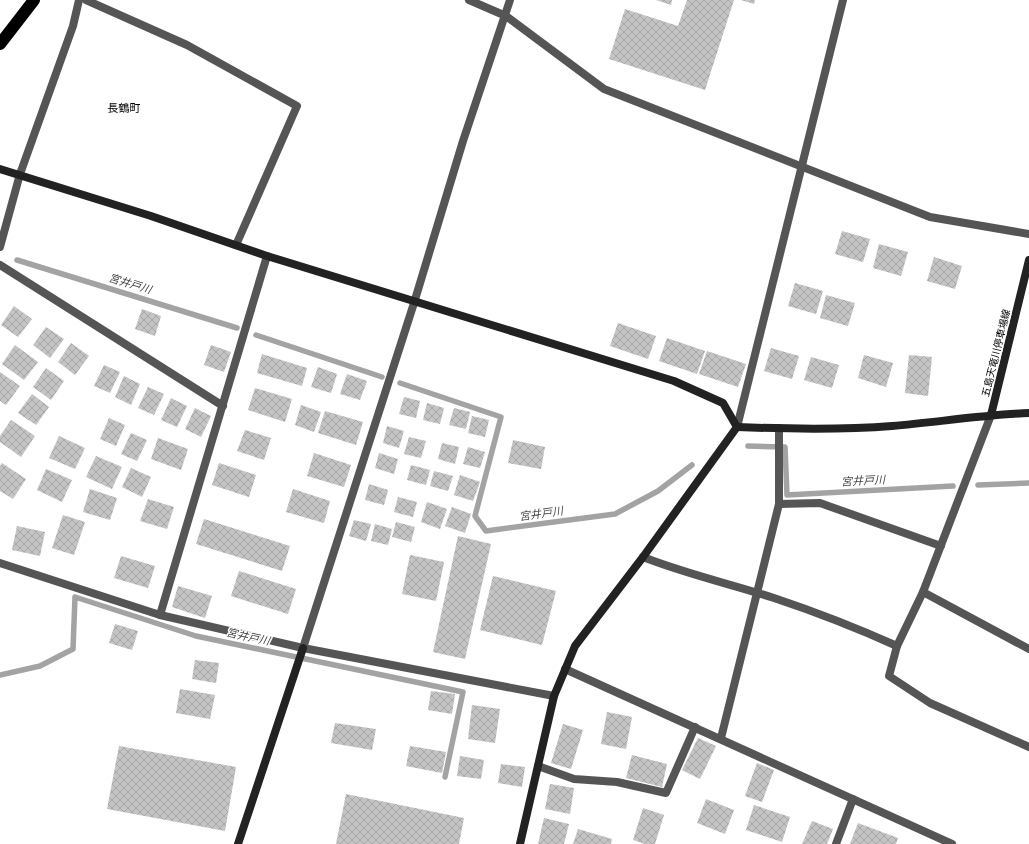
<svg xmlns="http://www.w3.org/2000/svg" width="1029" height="844" viewBox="0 0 1029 844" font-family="Roboto,'Noto Sans JP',sans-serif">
<defs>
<pattern id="building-cross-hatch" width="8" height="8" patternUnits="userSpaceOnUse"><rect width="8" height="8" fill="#c4c4c4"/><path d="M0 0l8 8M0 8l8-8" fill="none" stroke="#a7a7a7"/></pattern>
</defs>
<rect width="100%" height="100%" fill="#fff"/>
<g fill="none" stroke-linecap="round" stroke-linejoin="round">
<g stroke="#a3a3a3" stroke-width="5.5">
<path d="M17 260 237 328"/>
<path d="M256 335 382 377"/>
<path d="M400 383 501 417 475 516 486 531 615 514 658 491 692 465"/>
<path d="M748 446 785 447 787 495 953 486"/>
<path d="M978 485 1029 483"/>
<path d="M0 675 40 666 73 649 75 597 196 636 463 692 445 777"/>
</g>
</g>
<g fill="url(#building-cross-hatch)">
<path d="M656 0H672L671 5Z"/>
<path d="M687 0H734L705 90 609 59 625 9 678 26Z"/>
<path d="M741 0H755L754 4Z"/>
<path d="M842 231 870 239 863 262 835 254Z"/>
<path d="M879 244 908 252 901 276 873 268Z"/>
<path d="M934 257 962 266 955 289 927 281Z"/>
<path d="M795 283 823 291 816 314 788 306Z"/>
<path d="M826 295 855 303 848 326 820 318Z"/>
<path d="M14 306 32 319 18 337 1 325Z"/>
<path d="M142 309 161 316 155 336 135 329Z"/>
<path d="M618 323 656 336 648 359 610 346Z"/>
<path d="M46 327 64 339 50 358 33 345Z"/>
<path d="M667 338 705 351 697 374 659 361Z"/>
<path d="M71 343 89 356 75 375 58 362Z"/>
<path d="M15 345 38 362 24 380 2 364Z"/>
<path d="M211 345 231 352 224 372 204 365Z"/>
<path d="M771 348 799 356 792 379 764 371Z"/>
<path d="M707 351 746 364 738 387 699 374Z"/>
<path d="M262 354 307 368 302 386 257 373Z"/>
<path d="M864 355 893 363 886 387 858 378Z"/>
<path d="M909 355 932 357 928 396 905 393Z"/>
<path d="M811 357 839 365 832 388 804 380Z"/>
<path d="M104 365 120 372 110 393 94 386Z"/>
<path d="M318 367 337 374 331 393 311 387Z"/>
<path d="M46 368 64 381 51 400 33 387Z"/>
<path d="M0 372 20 386 6 405 0 401Z"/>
<path d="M347 374 367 381 360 400 340 394Z"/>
<path d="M124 376 140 384 131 405 115 397Z"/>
<path d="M148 387 164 394 154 415 138 408Z"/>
<path d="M255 388 292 399 285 422 248 410Z"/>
<path d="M32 394 49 407 36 425 18 413Z"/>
<path d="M404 397 420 401 416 418 399 414Z"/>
<path d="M171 398 187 406 177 427 161 420Z"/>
<path d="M427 403 444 408 440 424 423 420Z"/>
<path d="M301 405 321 412 314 432 295 425Z"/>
<path d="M195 408 211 416 201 437 185 429Z"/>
<path d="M454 408 470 412 466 429 449 425Z"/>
<path d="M325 411 363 422 356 445 318 433Z"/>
<path d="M472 416 489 420 485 437 468 433Z"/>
<path d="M109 418 125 425 116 446 100 439Z"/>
<path d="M11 420 35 436 21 457 0 442V436Z"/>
<path d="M387 426 404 431 399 448 383 443Z"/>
<path d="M245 430 271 438 264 460 237 451Z"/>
<path d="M131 433 147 440 137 461 121 454Z"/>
<path d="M59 436 85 448 75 469 49 458Z"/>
<path d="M409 437 426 441 421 458 404 454Z"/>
<path d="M158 438 188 449 181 470 151 459Z"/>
<path d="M513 440 545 447 541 469 508 463Z"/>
<path d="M442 443 459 447 455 464 438 459Z"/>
<path d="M468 447 485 452 480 468 463 464Z"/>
<path d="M314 453 351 465 344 487 307 476Z"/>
<path d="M379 453 398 459 394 474 375 468Z"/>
<path d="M96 456 122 467 112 489 86 477Z"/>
<path d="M2 463 26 479 13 499 0 491V466Z"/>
<path d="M219 463 256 475 249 497 212 485Z"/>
<path d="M411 465 430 470 426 485 407 480Z"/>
<path d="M131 468 151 477 142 497 122 487Z"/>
<path d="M46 469 72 480 62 502 37 490Z"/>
<path d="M434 471 453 476 448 491 430 486Z"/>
<path d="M460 475 480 482 473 501 454 495Z"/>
<path d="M369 484 388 490 384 505 365 500Z"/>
<path d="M90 489 117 498 110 520 83 512Z"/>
<path d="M293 489 330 501 324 523 286 512Z"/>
<path d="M398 497 417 502 413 517 394 512Z"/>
<path d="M148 499 174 507 167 529 140 521Z"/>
<path d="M427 502 447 509 440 529 421 522Z"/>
<path d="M452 507 471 514 465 533 445 526Z"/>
<path d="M63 515 85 522 74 555 52 548Z"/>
<path d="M204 519 290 546 282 571 196 544Z"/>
<path d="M354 520 371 524 366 541 349 536Z"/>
<path d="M396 522 415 527 411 542 392 537Z"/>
<path d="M375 524 392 529 388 545 371 541Z"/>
<path d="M17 526 45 532 40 556 12 550Z"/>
<path d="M458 536 491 544 465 659 433 652Z"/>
<path d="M410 555 444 562 436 601 402 594Z"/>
<path d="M121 556 155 566 148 588 114 578Z"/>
<path d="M239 571 296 589 288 614 231 596Z"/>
<path d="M493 576 556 591 542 645 480 630Z"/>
<path d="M178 586 212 596 205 618 172 607Z"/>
<path d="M115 624 138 631 132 650 109 643Z"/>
<path d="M195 660 219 663 216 683 192 679Z"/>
<path d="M180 689 215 695 210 719 176 713Z"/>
<path d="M431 691 455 694 452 714 428 710Z"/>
<path d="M472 705 500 709 495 743 468 739Z"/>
<path d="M607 712 632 717 626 749 601 744Z"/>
<path d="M335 723 376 729 372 750 331 743Z"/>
<path d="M563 724 583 730 571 769 551 763Z"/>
<path d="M698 738 716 746 700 779 682 770Z"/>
<path d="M119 746 236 767 225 831 107 809Z"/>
<path d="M410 746 446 752 442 773 406 766Z"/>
<path d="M632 755 667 764 662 787 626 778Z"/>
<path d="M460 756 484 760 481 779 457 776Z"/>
<path d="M757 763 774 770 762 802 745 796Z"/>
<path d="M501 764 525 767 522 787 498 783Z"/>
<path d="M550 784 574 788 570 814 545 809Z"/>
<path d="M346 794 464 818 459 844H336Z"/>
<path d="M706 799 734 810 725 834 697 823Z"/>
<path d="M754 805 790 817 782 842 746 830Z"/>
<path d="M643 808 664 815 655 844H645L633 840Z"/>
<path d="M544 818 569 824 564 844H538Z"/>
<path d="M812 821 833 829 827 844H802Z"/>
<path d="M858 823 898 838 896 844H850Z"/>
<path d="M578 829 612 839 611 844H573Z"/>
</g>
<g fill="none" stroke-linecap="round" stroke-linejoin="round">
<g stroke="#555" stroke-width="8">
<path d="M86 0 187 45 297 106 236 245"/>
<path d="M469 0 506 16 604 89 930 217 1029 234"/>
<path d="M0 247 20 174 73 26 79 0"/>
<path d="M0 265 223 406"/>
<path d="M737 427 843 0"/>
<path d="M779 504 820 503 941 546"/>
<path d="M643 557C686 574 731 584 774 598 816 612 857 628 897 646L923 592 991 415"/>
<path d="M0 563 160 615 303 648 554 696"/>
<path d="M923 592 1029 649"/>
<path d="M160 615 267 256"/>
<path d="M897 646 889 676 930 703 1029 747"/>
<path d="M303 648 414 303 463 141 510 0"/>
<path d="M565 669 952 844"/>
<path d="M721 738 779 504V428"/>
<path d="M538 766 574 779 617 782 666 793 695 727"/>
<path d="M836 844 853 799"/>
</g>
<g stroke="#222" stroke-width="8">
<path d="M0 169 151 216 267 256 674 381 723 403 737 427"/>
<path d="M991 415 1029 260"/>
<path d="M737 427C788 429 841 430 892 426 938 422 983 415 1029 413"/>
<path d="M238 844 303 648"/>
<path d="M520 844 554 696 575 646 643 557 737 427"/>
</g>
<path stroke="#000" stroke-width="12" d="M0 44 34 0"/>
</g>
<g text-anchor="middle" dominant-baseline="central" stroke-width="3" stroke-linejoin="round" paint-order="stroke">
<g font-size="10" fill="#000" stroke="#fff">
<text transform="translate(996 353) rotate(-76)">五島天竜川停車場線</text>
</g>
<g font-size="11" fill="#000" stroke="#fff">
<text x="124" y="108">長鶴町</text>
</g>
<g font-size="11" font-style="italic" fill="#444" stroke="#fff">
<text transform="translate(130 284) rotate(17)">宮井戸川</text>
<text transform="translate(863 481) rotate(-3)">宮井戸川</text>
<text transform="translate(541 514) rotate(-8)">宮井戸川</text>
<text transform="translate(248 637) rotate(12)">宮井戸川</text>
</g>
</g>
</svg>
